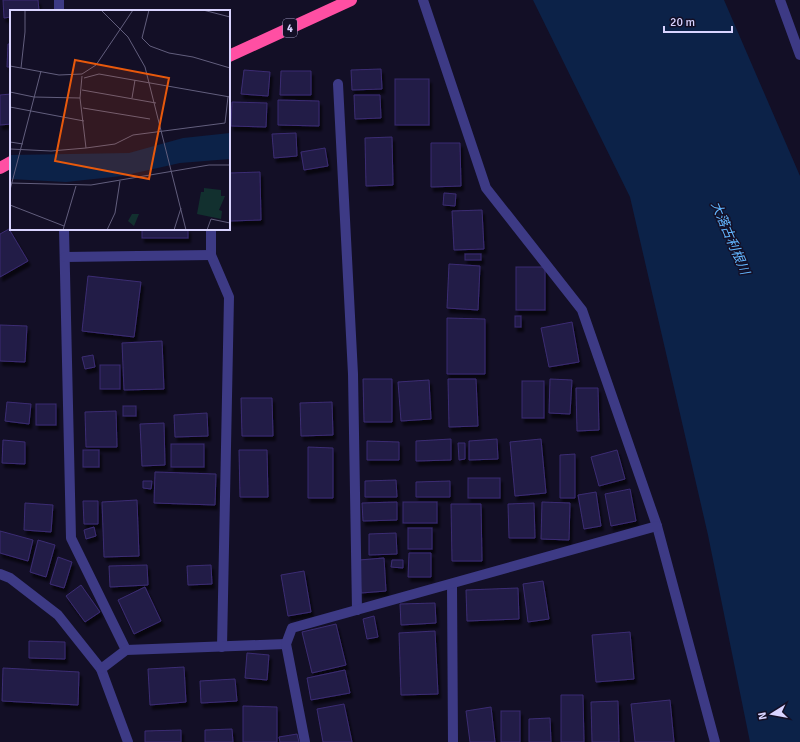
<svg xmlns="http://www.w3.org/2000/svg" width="800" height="742" viewBox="0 0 800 742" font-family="Signika,'Noto Sans JP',sans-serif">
<defs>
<filter id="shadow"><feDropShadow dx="2.5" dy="4.5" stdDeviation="1" flood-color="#0009"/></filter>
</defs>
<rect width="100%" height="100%" fill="#130f26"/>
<path fill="#0c2248" d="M533 0H724L800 176V742H750L708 535 630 197Z"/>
<g fill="#241b47" stroke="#3b2d73" filter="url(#shadow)">
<path d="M3 0H38L39 11H11V17L4 18Z"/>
<path d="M8 44H11V67H7Z"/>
<path d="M381 69 382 89 352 90 351 70Z"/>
<path d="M244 70 270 72 268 96 241 94Z"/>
<path d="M281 71H311V95H280Z"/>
<rect x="395" y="79" width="34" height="46"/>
<path d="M11 94V124L0 125V95Z"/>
<path d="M354 95H380L381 118 355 119Z"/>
<path d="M278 100 319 101V126L278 125Z"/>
<path d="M232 102 267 103 266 127 231 126Z"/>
<path d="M296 133 297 156 274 158 272 134Z"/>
<path d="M392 137 393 185 366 186 365 138Z"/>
<path d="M431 143H460L461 186 431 187Z"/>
<path d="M325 148 328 166 304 170 301 152Z"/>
<path d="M260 172 261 220 230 221 229 173Z"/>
<path d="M444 193 456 194 455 206 443 205Z"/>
<path d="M482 210 484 249 454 250 452 211Z"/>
<path d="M9 229 28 261 0 277V234Z"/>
<rect x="142" y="229" width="46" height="9"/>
<rect x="465" y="254" width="16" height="6"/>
<path d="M449 264 480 266 478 310 447 308Z"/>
<rect x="516" y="267" width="29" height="43"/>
<path d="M88 276 141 282 134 337 82 331Z"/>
<rect x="515" y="316" width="6" height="11"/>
<path d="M447 318 485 319V374H447Z"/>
<path d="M572 322 579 362 549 367 541 328Z"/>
<path d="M0 325 27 326 25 362 0 361Z"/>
<path d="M162 341 164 389 124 390 122 343Z"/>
<path d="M93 355 95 367 85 369 82 357Z"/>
<rect x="100" y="365" width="20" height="24"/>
<path d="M363 379H392V422H364Z"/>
<path d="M448 379H476L478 426 449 427Z"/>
<path d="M550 379 572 380 570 414 549 413Z"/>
<path d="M429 380 431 419 401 421 398 382Z"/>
<rect x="522" y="381" width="22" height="37"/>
<path d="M576 388H598L599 430 577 431Z"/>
<path d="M241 398H272L273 436H242Z"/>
<path d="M7 402 31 404 29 424 5 421Z"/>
<path d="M332 402 333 435 301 436 300 403Z"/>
<rect x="36" y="404" width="20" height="21"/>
<rect x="123" y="406" width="13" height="10"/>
<path d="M116 411 117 447H86L85 412Z"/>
<path d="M207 413 208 436 175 437 174 415Z"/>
<path d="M164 423 165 465 142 466 140 424Z"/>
<path d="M451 439V460L416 461V441Z"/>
<path d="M497 439 498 459 469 460V441Z"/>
<path d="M541 439 546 493 515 496 510 442Z"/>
<path d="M3 440 25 442V464L2 463Z"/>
<path d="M367 441 399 442V460H367Z"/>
<path d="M458 443H465V459L459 460Z"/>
<rect x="171" y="444" width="33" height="23"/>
<path d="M308 447 333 448V498H308Z"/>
<rect x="83" y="450" width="16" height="17"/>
<path d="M239 450H267L268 497H240Z"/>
<path d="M617 450 625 479 599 486 591 457Z"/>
<path d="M575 454V498H560V455Z"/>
<path d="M155 472 216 474 215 505 154 503Z"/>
<rect x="468" y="478" width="32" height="20"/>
<path d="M396 480 397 497H365V481Z"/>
<path d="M143 481H152L151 489 143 488Z"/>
<path d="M450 481V497H416V482Z"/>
<path d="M630 489 636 521 611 526 605 494Z"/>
<path d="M596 492 601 526 584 529 578 495Z"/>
<path d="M137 500 139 556 104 557 102 502Z"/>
<path d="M83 501H98V524H84Z"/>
<path d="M397 502V520L363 521 362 503Z"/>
<rect x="403" y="502" width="34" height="21"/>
<path d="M542 502 570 503 569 540 541 539Z"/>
<path d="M25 503 53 505 51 532 24 530Z"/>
<path d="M534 503 535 538H509L508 504Z"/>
<path d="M451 504H481L482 561H452Z"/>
<path d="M94 527 96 536 86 539 84 530Z"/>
<rect x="408" y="528" width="24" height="21"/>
<path d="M0 531 33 540 28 561 0 553Z"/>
<path d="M396 533 397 554 369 555V534Z"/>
<path d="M38 540 55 545 46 577 30 572Z"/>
<path d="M409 553H431V577H408Z"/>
<path d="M58 557 72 562 64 588 50 584Z"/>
<path d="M384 558 386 591 361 593 359 560Z"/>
<path d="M392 560H403V568L391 567Z"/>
<path d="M147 565 148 585 110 587 109 566Z"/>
<path d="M211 565 212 584 188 585 187 566Z"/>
<path d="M304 571 311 612 288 616 281 575Z"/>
<path d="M543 581 549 619 528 622 523 584Z"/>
<path d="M81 585 100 612 85 622 66 596Z"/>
<path d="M145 587 161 621 134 634 118 600Z"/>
<path d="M518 588 519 619 467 621 466 590Z"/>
<path d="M435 603 436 623 401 625 400 604Z"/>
<path d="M374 616 378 637 367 639 363 619Z"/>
<path d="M336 624 346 665 312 673 302 632Z"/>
<path d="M435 631 438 694 401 695 399 633Z"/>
<path d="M630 632 634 679 596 682 592 635Z"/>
<path d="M29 641 65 642V659L29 658Z"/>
<path d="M247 653 269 655 267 680 245 678Z"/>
<path d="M184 667 186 702 150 705 148 669Z"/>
<path d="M3 668 79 672 78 705 2 701Z"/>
<path d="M345 670 350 693 311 700 307 678Z"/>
<path d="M235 679 237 701 201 703 200 681Z"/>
<path d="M561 695H583L584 742H561Z"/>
<path d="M670 700 674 742H635L631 704Z"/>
<path d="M618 701 619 742H592L591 702Z"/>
<path d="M344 704 352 742H323L317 709Z"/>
<path d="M243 706 277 707V742H243Z"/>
<path d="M491 707 495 742H470L466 711Z"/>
<rect x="501" y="711" width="19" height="31"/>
<path d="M550 718 551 742H529V719Z"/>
<path d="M232 729 233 742H205V730Z"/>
<path d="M181 730V742H145V731Z"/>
<path d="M297 734 299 742H280L279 737Z"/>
</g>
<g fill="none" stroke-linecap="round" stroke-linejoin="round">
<g stroke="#3d3a85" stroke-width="10">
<path d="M59 0V11"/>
<path d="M423 0 486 188 582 310 657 526 715 742"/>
<path d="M780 0 800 55"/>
<path d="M338 84 353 374 357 610"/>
<path d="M64 229 71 538 126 650"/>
<path d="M211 229V255L229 297 222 647"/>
<path d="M65 257 211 255"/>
<path d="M0 574 10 578 58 615 101 669 128 742"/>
<path d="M452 584 453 742"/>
<path d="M101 669 126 650 286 644"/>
<path d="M305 742 286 644 292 628 657 526"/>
</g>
<g stroke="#ff4fa3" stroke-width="12">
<path d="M229 56 351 0"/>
<path d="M0 168 11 162"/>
</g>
</g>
<g text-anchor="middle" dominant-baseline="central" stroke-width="3" stroke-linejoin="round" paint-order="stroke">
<rect fill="#130f26" stroke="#9e99be" stroke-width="1" x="283" y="19" width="14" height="18" rx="3"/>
<g font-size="11" font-weight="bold" fill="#d9d4ff">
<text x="290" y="28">4</text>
</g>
<g font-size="13" font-style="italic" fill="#62b6ff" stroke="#130f26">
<text transform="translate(730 238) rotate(67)">大落古利根川</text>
</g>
</g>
<g transform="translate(10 10)">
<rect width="220" height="220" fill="#130f26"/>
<path d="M194 178 211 180V186H215L209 200 212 201 211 209 187 204 191 182H194ZM122 204H129L124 216 118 211Z" fill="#12302f"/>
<path d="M220 123V149L170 153 112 166 56 172 0 169V145L119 143 173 128Z" fill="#0c2248"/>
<path fill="none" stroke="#625e7d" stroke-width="1" d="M91 0 118 27 135 57 176 220M139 0 132 28 140 36 159 43 183 47 220 58M193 0 220 7M111 18 123 0M0 56 49 65 72 64 86 55 111 18M11 58 15 22V0M72 66 70 88 76 138M74 68 89 64 220 87M72 80 146 93M0 82 24 87 70 88M122 88 125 70M0 97 74 111M73 98 140 109M0 132 13 134M0 139 41 141 76 138 105 134 123 125 215 113 218 87M0 173 81 175 199 155H220M0 180 31 61M0 195 54 216M53 220 66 176M97 220 105 203 110 171M164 220 171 198M197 220 201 209 220 213"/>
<path fill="#e8590c" fill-opacity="0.15" stroke="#e8590c" stroke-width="2" d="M65 50 159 68 139 169 45 151Z"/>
<rect width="220" height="220" fill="none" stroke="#d9d4ff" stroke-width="2"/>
</g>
<g transform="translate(772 714) rotate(259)" stroke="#130f26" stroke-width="3" paint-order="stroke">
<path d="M0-3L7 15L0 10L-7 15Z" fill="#d9d4ff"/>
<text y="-6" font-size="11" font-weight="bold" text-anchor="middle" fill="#d9d4ff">N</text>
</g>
<path d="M664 26v6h68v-6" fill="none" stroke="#d9d4ff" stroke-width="2"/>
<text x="670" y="26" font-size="12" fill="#d9d4ff" stroke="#130f26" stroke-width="3" paint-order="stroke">20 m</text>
</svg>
